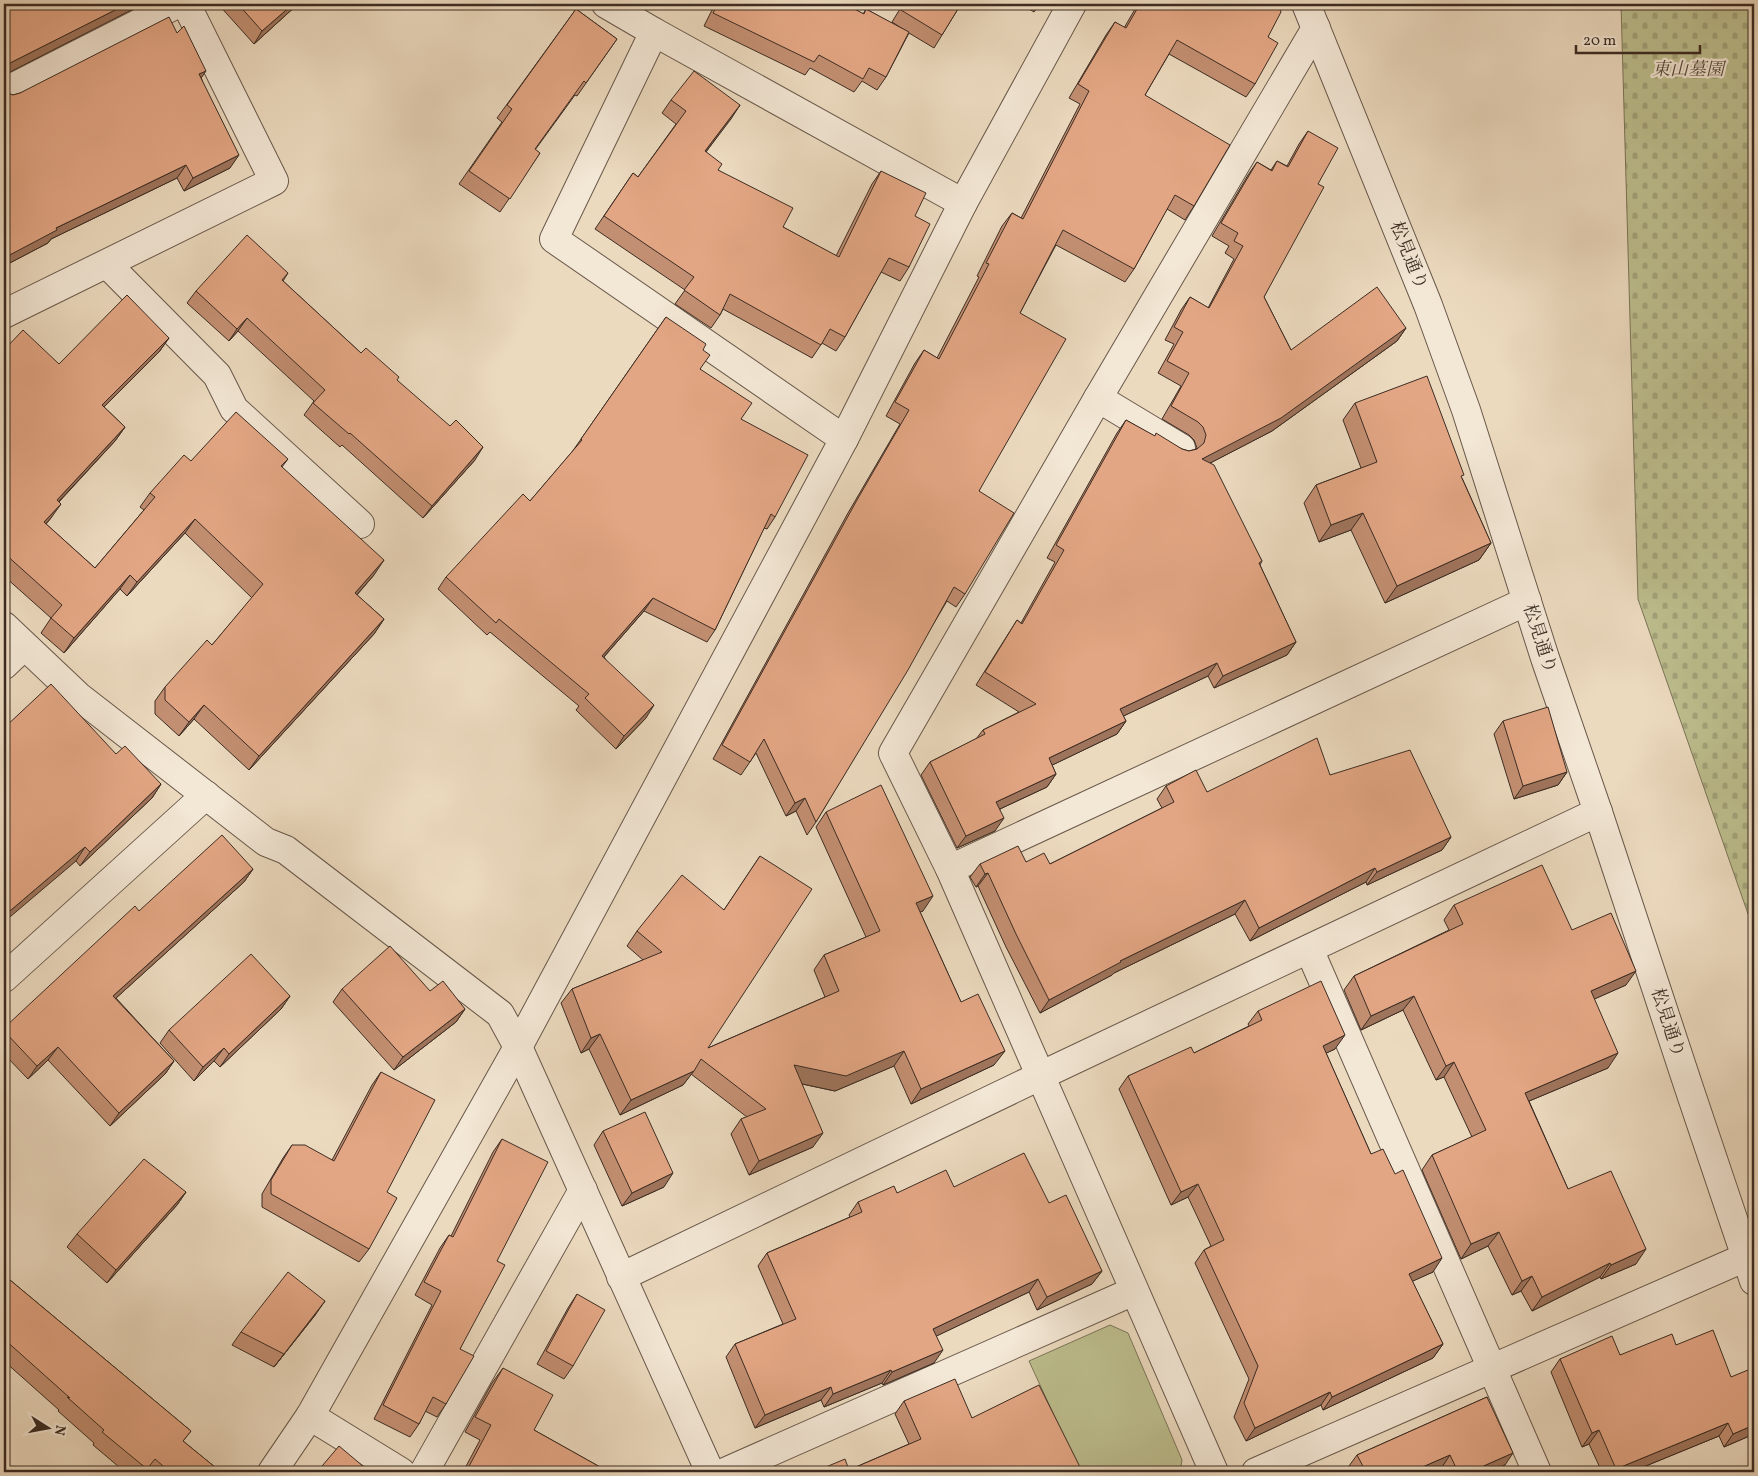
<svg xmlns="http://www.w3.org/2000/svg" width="1758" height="1476" viewBox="0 0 1758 1476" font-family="Vollkorn,'Noto Serif JP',serif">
<defs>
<pattern id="cemetery-stones" width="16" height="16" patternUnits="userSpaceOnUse" patternTransform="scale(1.25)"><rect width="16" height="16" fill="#bdbe8e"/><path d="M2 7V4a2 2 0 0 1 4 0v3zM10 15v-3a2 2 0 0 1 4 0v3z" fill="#a3a37a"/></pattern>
</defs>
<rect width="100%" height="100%" fill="#ecdabf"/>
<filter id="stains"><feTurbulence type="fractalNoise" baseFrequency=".004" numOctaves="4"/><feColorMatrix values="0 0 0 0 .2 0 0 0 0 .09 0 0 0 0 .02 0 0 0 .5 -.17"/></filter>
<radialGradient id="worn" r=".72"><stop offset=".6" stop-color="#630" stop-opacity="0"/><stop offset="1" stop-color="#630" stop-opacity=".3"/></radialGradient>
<path fill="url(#cemetery-stones)" stroke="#7c7558" d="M1621 4H1754V931L1638 599Z"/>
<path fill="#bdbe8e" stroke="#7c7558" d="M1110 1325 1128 1333 1182 1460 1180 1472H1080L1029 1361Z"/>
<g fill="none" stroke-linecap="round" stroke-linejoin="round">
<g stroke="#68584a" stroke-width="30">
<g id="minor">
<path d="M606 4 654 32 554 239 844 439"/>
<path d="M654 32 963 203"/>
<path d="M4 92 177 4"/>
<path d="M107 264 217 375 234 409 360 524"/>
<path d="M4 314 274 181 186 4"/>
<path d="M1098 398 1181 448"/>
<path d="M4 626 78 696 266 842 286 850 500 1014 518 1047 710 1472"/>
<path d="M4 665 24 646"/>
<path d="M950 869 1527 601"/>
<path d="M1309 949 1537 1472"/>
<path d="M4 978 206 795"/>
<path d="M621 1277 1042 1075 1598 812"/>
<path d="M310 1416 401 1472"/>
<path d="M272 1472 310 1416 518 1047 844 439 963 203 1072 4"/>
<path d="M424 1472 583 1190"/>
<path d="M725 1472 1134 1291"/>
<path d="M1214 1472 950 869 893 753 1098 398 1316 28"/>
<path d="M1256 1472 1746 1257"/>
</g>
</g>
<g stroke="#68584a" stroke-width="30">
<path id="tertiary" d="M1306 4 1428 305 1466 410 1545 658 1598 812 1689 1088 1754 1281"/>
</g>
<use href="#minor" stroke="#f3e7d5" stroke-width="28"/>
<use href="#tertiary" stroke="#f3e7d5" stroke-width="28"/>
</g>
<g fill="#c38f72" stroke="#3c2c23">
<path d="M218 4H298L254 44Z"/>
<path d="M710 4H845L863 14 866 9 906 31 892 22 903 4H961L942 35 934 48 909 33 886 77 877 90 862 81 854 92 810 68 805 75 704 26 714 6Z"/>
<path d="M1021 4H1040L1034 12Z"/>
<path d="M1138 4H1278L1268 37 1255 84 1246 97 1169 54 1145 95 1194 206 1185 220 1167 209 1134 269 1125 282 1056 245 1020 313 979 491 965 594 956 607 947 601 816 822 807 835 796 811 786 816 756 753 741 775 713 759 848 513 900 424 886 416 915 363 924 350 937 358 979 277 977 276 1002 226 1012 213 1021 218 1080 104 1069 98 1106 35 1115 22 1124 28Z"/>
<path d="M576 9 617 39 577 96 575 95 535 150 540 153 500 212 459 184 502 122 497 118Z"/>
<path d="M177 33 201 77 230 168 184 191 177 178 51 239 48 243 4 266V91L5 92 13 95 20 93Z"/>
<path d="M671 100 740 105 706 152 718 170 783 227 836 256 872 184 881 171 915 216 909 267 900 281 881 272 845 337 836 351 822 343 812 358 723 309 720 315 711 328 675 304 685 290 595 229 633 173 638 177 676 124 662 113Z"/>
<path d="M1308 131 1318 184 1264 297 1291 350 1406 328 1397 341 1272 431 1210 463 1262 561 1260 565 1296 642 1287 655 1214 688 1208 676 1123 716 1126 721 1117 734 1052 765 1056 774 1047 787 1000 809 995 831 957 848 921 775 930 762 976 739 983 730 1019 712 976 685 1017 620 1021 623 1055 562 1047 558 1117 433 1126 420 1154 436 1182 449 1189 451 1196 449 1197 448 1194 440 1189 435 1162 419 1181 386 1158 373 1174 344 1165 340 1181 310 1190 297 1208 308 1234 259 1225 253 1229 246 1212 236 1248 175 1257 162 1271 170 1277 161 1287 166 1299 144Z"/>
<path d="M288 273 283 281 361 353 397 380 475 460 423 518 342 445 340 447 304 415 314 401 238 331 229 341 187 303 196 291Z"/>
<path d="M666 317 703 350 700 369 741 419 775 517 767 529 764 528 715 630 707 642 644 611 604 657 646 718 616 749 576 710 579 706 490 632 487 635 438 589 446 577 530 501 572 452Z"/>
<path d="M169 338 159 352 104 407 125 427 115 441 59 502 51 518 46 524 95 568 144 510 140 507 150 493 191 461 288 459 282 467 374 575 357 595 384 619 374 634 249 770 194 719 179 736 155 714V701L165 687 212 645 252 598 185 533 127 596 120 589 64 653 41 633 51 618 4 576V350L59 364Z"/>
<path d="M1355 403 1462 478 1491 543 1479 560 1385 603 1351 530 1319 542 1304 503 1316 485 1361 468 1343 420Z"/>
<path d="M1503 721 1567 772 1558 785 1514 799 1494 734Z"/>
<path d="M116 754 161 784 152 798 80 866 76 861Z"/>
<path d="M1330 775 1451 837 1442 850 1367 885 1366 882 1250 941 1235 914 1114 973 1112 975 1040 1013 1006 947 978 886 976 887 970 877 980 864 1026 862 1050 864 1162 808 1157 799 1166 786 1207 792Z"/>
<path d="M826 812 923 911 920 912 961 1002 994 1065 911 1104 894 1066 835 1091 802 1084 813 1147 749 1175 731 1134 741 1119 747 1117 691 1074 683 1085 620 1115 589 1049 581 1053 561 1003 572 989 643 960 627 946 637 931 724 910 760 856 708 1048 825 997 814 970 824 955 866 937 816 827Z"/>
<path d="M253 869 244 882 116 998 174 1061 165 1074 110 1126 48 1060 28 1079 4 1054V1031L139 911Z"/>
<path d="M1454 905 1572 930 1626 985 1594 999 1608 1068 1529 1101 1568 1189 1636 1264 1601 1279 1600 1277 1532 1311 1521 1291 1512 1295 1488 1246 1461 1259 1422 1170 1432 1155 1472 1137 1444 1077 1436 1080 1403 1010 1361 1030 1344 990 1354 976 1449 930 1444 920Z"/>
<path d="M342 989 430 991 465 1009 456 1022 394 1070 333 1002Z"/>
<path d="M290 996 281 1009 220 1067 214 1061 194 1081 160 1043 169 1030Z"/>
<path d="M1258 1011 1335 1049 1326 1053 1371 1154 1433 1272 1412 1281 1443 1344 1433 1358 1323 1410 1321 1405 1246 1441 1234 1417 1249 1379 1195 1263 1204 1250 1211 1246 1188 1197 1171 1205 1119 1089 1128 1076 1194 1053 1249 1026 1248 1024Z"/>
<path d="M381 1072 387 1192 369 1249 359 1262 262 1207V1194L283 1158 292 1145 332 1160 372 1085Z"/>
<path d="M603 1131 664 1187 622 1206 594 1145Z"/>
<path d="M502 1139 497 1261 460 1349 446 1404 437 1417 425 1411 419 1424 410 1437 374 1419 432 1305 415 1295 440 1248 449 1235 451 1236 493 1152Z"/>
<path d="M954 1187 1049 1203 1102 1271 1092 1284 1037 1310 1029 1292 936 1336 934 1363 883 1385 882 1383 824 1407 821 1400 755 1428 726 1357 735 1344 783 1324 758 1266 767 1253 850 1217 849 1215 858 1202 897 1193Z"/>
<path d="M186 1192 177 1205 107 1283 67 1247 77 1234Z"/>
<path d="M4 1275 191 1431 183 1441 221 1472H125L93 1445 94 1443 58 1411 59 1410 4 1361Z"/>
<path d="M577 1294 573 1366 564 1379 537 1364 568 1308Z"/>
<path d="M316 1314 274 1367 232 1345 241 1332Z"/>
<path d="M1676 1345 1754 1434 1724 1447 1719 1436 1631 1472H1602L1589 1444 1582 1447 1551 1372 1560 1359 1620 1355Z"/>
<path d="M503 1368 534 1430 609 1472H463L480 1440 465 1432 492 1383Z"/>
<path d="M1487 1397 1505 1465 1488 1472H1445L1442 1467 1430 1472H1352L1349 1466 1357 1455Z"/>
<path d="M904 1401 972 1418 1080 1467 849 1470 909 1444 895 1414Z"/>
</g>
<g fill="#9f745c" stroke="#3c2c23">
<path d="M127 4H143L4 75V67L6 65Z"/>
<path d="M293 4H298L254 44 262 31Z"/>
<path d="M206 71 197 84 199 74Z"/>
<path d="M740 105 731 119 696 165 705 151Z"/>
<path d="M239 155 230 168 184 191 193 178Z"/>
<path d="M186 165 177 178 51 239 48 243 4 266V258L56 228Z"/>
<path d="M247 318 238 331 229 341 237 329Z"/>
<path d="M1406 328 1397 341 1272 431 1193 472 1202 459Z"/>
<path d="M169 338 159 352 92 419 102 405Z"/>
<path d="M125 427 115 441 47 514 57 500Z"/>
<path d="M483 447 475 460 423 518 432 506Z"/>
<path d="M61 504 51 518 34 537 44 522Z"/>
<path d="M1363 513 1351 530 1319 542 1331 525Z"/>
<path d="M195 519 185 533 127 596 137 582Z"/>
<path d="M1491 543 1479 560 1385 603 1397 586Z"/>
<path d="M384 560 374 575 345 608 355 593Z"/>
<path d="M130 575 120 589 64 653 74 638Z"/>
<path d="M653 598 644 611 594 668 602 656Z"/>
<path d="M384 619 374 634 249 770 259 756Z"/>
<path d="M1296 642 1287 655 1214 688 1223 676Z"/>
<path d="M1217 663 1208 676 1111 722 1120 709Z"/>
<path d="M204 705 194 719 179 736 189 722Z"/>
<path d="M654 705 646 718 616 749 624 736Z"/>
<path d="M1126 721 1117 734 1040 771 1049 758Z"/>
<path d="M1567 772 1558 785 1514 799 1523 786Z"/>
<path d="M1056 774 1047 787 987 815 996 802Z"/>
<path d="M161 784 152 798 80 866 90 852Z"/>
<path d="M805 798 796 811 786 816 795 803Z"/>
<path d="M1004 818 995 831 957 848 966 836Z"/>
<path d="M1451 837 1442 850 1367 885 1377 872Z"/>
<path d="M85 847 76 861 4 922V916Z"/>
<path d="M1375 868 1366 882 1250 941 1259 928Z"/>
<path d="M253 869 244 882 104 1009 113 996Z"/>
<path d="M988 873 978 886 976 887 985 874Z"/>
<path d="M933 896 923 911 906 918 916 903Z"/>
<path d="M1245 900 1235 914 1114 973 1112 975 1040 1013 1049 1000 1120 961Z"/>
<path d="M1636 971 1626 985 1581 1005 1591 991Z"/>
<path d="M290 996 281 1009 220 1067 229 1054Z"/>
<path d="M1414 996 1403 1010 1361 1030 1371 1016Z"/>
<path d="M465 1009 456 1022 394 1070 403 1057Z"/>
<path d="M600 1034 589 1049 581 1053 591 1038Z"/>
<path d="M1345 1035 1335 1049 1314 1059 1323 1046Z"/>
<path d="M58 1047 48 1060 28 1079 37 1066Z"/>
<path d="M224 1048 214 1061 194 1081 203 1067Z"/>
<path d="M904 1051 894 1066 835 1091 784 1080 794 1065Z"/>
<path d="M1005 1051 994 1065 911 1104 921 1089Z"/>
<path d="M1618 1053 1608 1068 1515 1107 1525 1093Z"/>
<path d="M174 1061 165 1074 110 1126 119 1113Z"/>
<path d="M1454 1062 1444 1077 1436 1080 1446 1066Z"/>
<path d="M694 1071 683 1085 620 1115 631 1100Z"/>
<path d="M823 1133 813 1147 749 1175 759 1161Z"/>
<path d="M673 1173 664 1187 622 1206 632 1193Z"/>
<path d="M1198 1184 1188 1197 1171 1205 1181 1192Z"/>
<path d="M186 1192 177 1205 107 1283 116 1270Z"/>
<path d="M1499 1232 1488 1246 1461 1259 1471 1244Z"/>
<path d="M1646 1249 1636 1264 1601 1279 1611 1265Z"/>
<path d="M1442 1258 1433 1272 1400 1287 1409 1274Z"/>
<path d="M1610 1263 1600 1277 1532 1311 1542 1297Z"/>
<path d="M1102 1271 1092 1284 1037 1310 1047 1297Z"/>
<path d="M1532 1276 1521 1291 1512 1295 1522 1281Z"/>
<path d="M1038 1279 1029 1292 924 1342 933 1329Z"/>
<path d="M325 1301 316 1314 274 1367 284 1354Z"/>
<path d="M1443 1344 1433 1358 1323 1410 1332 1397Z"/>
<path d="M943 1350 934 1363 883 1385 892 1372Z"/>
<path d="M891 1370 882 1383 824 1407 833 1394Z"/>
<path d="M831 1387 821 1400 755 1428 765 1415Z"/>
<path d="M1330 1392 1321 1405 1246 1441 1255 1428Z"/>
<path d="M1728 1423 1719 1436 1631 1472H1613L1616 1469Z"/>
<path d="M1754 1425V1434L1724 1447 1733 1434Z"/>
<path d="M1599 1430 1589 1444 1582 1447 1592 1433Z"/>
<path d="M1513 1453 1505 1465 1488 1472H1470Z"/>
<path d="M1450 1455 1442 1467 1430 1472H1411Z"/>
</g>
<g fill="#e3a684" stroke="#3c2c23">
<path d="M4 4H127L6 65 4 67Z"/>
<path d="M238 4H293L262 31Z"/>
<path d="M718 4H845L864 14 866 9 909 32 886 77 869 68 863 79 819 55 814 62 713 13Z"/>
<path d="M904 4H961L942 35 901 10Z"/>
<path d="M1140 4H1278L1281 12 1268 37 1278 43 1255 84 1177 40 1145 95 1230 145 1194 206 1175 195 1134 269 1063 230 1020 313 1066 339 979 491 1014 513 965 594 954 587 908 670 816 822 805 798 795 803 764 739 750 762 722 745 857 500 909 410 895 402 924 350 939 359 989 264 986 263 1012 213 1023 219 1089 91 1078 84 1115 22 1126 28Z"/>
<path d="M576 9 617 39 586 83 584 81 535 149 540 153 510 199 469 171 512 109 507 105Z"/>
<path d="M169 17 177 33 184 26 206 71 199 74 239 155 193 178 186 165 56 228 57 230 4 258V91L5 92 13 95 20 93Z"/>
<path d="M694 71 740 105 705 151 722 164 718 170 793 208 783 227 839 257 881 171 926 193 915 216 930 224 909 267 889 258 845 337 830 329 821 345 730 294 720 315 684 290 694 277 604 216 633 173 638 177 686 111 671 100Z"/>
<path d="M1308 131 1338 148 1318 184 1324 187 1264 297 1291 350 1377 287 1406 328 1281 418 1202 459 1214 465 1262 561 1259 563 1296 642 1223 676 1217 663 1120 709 1126 721 1049 758 1056 774 996 802 1004 818 966 836 930 762 985 734 983 730 1036 704 985 672 1017 620 1022 624 1064 550 1056 545 1126 420 1155 436 1156 433 1182 449 1189 451 1197 449 1204 443 1206 435 1203 427 1198 422 1171 406 1189 373 1167 361 1183 332 1174 327 1190 297 1209 308 1243 246 1234 241 1238 233 1221 223 1257 162 1272 171 1277 161 1288 167Z"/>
<path d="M247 235 288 273 282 280 361 353 366 348 399 377 397 380 450 426 456 420 483 447 432 506 350 433 349 434 313 403 325 390 247 318 237 329 196 291Z"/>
<path d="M127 295 169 338 102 405 125 427 57 500 61 504 44 522 95 568 155 497 150 493 184 455 191 461 236 412 288 459 281 466 384 560 355 593 384 619 259 756 204 705 189 722 165 700V687L207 640 212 645 263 584 195 519 137 582 130 575 74 638 51 618 62 605 4 553V350L23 330 59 364Z"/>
<path d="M666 317 706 344 703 350 710 355 700 369 752 403 741 419 808 455 775 517 771 514 715 630 653 598 602 656 654 705 624 736 585 698 589 694 499 619 496 623 446 577 523 494 530 501 582 440 581 439Z"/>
<path d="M1427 376 1464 475 1461 476 1491 543 1397 586 1363 513 1331 525 1316 485 1377 462 1355 403Z"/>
<path d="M51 684 116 754 125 746 161 784 90 852 85 847 4 916V728Z"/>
<path d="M1548 707 1567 772 1523 786 1503 721Z"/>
<path d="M1317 738 1330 775 1410 750 1451 837 1377 872 1375 868 1259 928 1245 900 1120 961 1121 962 1049 1000 1016 934 988 873 985 874 980 864 1018 846 1026 862 1044 853 1050 864 1174 802 1166 786 1196 770 1207 792Z"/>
<path d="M881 785 933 896 916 903 961 1002 978 994 1005 1051 921 1089 904 1051 846 1076 794 1065 823 1133 759 1161 741 1119 766 1109 701 1059 694 1071 631 1100 600 1034 591 1038 572 989 662 952 637 931 682 875 724 910 760 856 812 889 708 1048 839 991 824 955 880 931 826 812Z"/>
<path d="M222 835 253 869 113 996 174 1061 119 1113 58 1047 37 1066 4 1031V1028L135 906 139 911Z"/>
<path d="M1542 865 1572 930 1611 913 1636 971 1591 991 1618 1053 1525 1093 1568 1189 1611 1171 1646 1249 1611 1265 1610 1263 1542 1297 1532 1276 1522 1281 1499 1232 1471 1244 1432 1155 1486 1130 1454 1062 1446 1066 1414 996 1371 1016 1354 976 1463 924 1454 905Z"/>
<path d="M390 946 430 991 443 981 465 1009 403 1057 342 989Z"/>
<path d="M251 954 290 996 229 1054 224 1048 203 1067 169 1030Z"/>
<path d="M1321 981 1345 1035 1323 1046 1371 1154 1383 1149 1395 1174 1403 1170 1442 1258 1409 1274 1443 1344 1332 1397 1330 1392 1255 1428 1244 1403 1258 1366 1204 1250 1224 1240 1198 1184 1181 1192 1128 1076 1191 1047 1194 1053 1262 1020 1258 1011Z"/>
<path d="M381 1072 435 1100 387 1192 397 1198 369 1249 271 1194V1180L292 1145H305L334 1161Z"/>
<path d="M645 1112 673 1173 632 1193 603 1131Z"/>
<path d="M502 1139 548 1162 497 1261 505 1265 460 1349 474 1356 446 1404 433 1397 419 1424 383 1405 441 1291 424 1282 449 1235 453 1237Z"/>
<path d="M1024 1153 1049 1203 1066 1195 1102 1271 1047 1297 1038 1279 933 1329 943 1350 892 1372 891 1370 833 1394 831 1387 765 1415 735 1344 796 1319 767 1253 862 1212 858 1202 894 1186 897 1193 946 1170 954 1187Z"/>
<path d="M144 1159 186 1192 116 1270 77 1234Z"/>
<path d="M288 1272 325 1301 284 1354 241 1332Z"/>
<path d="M4 1275 191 1431 183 1441 221 1472H170L155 1459 147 1469 102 1432 104 1430 67 1397 70 1398 4 1339Z"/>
<path d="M577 1294 605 1310 573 1366 546 1351Z"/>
<path d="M1713 1330 1731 1377 1748 1370 1754 1385V1425L1733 1434 1728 1423 1616 1469 1599 1430 1592 1433 1560 1359 1612 1336 1620 1355 1672 1334 1676 1345Z"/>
<path d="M503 1368 553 1395 534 1430 609 1472H466L491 1425 475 1417Z"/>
<path d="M955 1379 972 1418 1039 1385 1080 1467 1082 1466 1085 1472H814L845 1459 849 1470 921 1439 904 1401Z"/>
<path d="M1487 1397 1513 1453 1470 1472H1458L1450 1455 1411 1472H1366L1357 1455Z"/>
<path d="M339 1446 370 1472H317Z"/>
<path d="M1520 1469 1521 1472H1511Z"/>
</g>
<g text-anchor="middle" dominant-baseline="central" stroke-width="4.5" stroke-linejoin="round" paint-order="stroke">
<g font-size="18" font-style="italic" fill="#564938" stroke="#f3e7d5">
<text x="1688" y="70">東山墓園</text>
</g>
<g font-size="18" fill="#3c2c23" stroke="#f3e7d5">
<text transform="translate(1408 256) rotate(68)">松見通り</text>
<text transform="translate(1539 639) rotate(72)">松見通り</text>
<text transform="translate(1667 1023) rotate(72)">松見通り</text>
</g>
</g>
<rect width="1758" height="1476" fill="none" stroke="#ecdabf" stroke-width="20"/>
<rect x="5" y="5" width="1748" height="1466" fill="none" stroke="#3c2c23" stroke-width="2.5"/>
<rect x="10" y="10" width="1738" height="1456" fill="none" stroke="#3c2c23"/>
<g transform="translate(48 1428) rotate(101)" stroke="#f3e7d5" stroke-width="4" paint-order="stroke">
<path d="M0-4L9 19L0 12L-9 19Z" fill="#3c2c23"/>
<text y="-8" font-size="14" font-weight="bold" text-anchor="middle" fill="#3c2c23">N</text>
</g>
<path d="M1576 45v8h124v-8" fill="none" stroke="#3c2c23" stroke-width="2.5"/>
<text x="1583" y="45" font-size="15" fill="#3c2c23" stroke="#f3e7d5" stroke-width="4" paint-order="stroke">20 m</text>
<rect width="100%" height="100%" filter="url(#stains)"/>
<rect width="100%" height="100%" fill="url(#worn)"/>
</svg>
